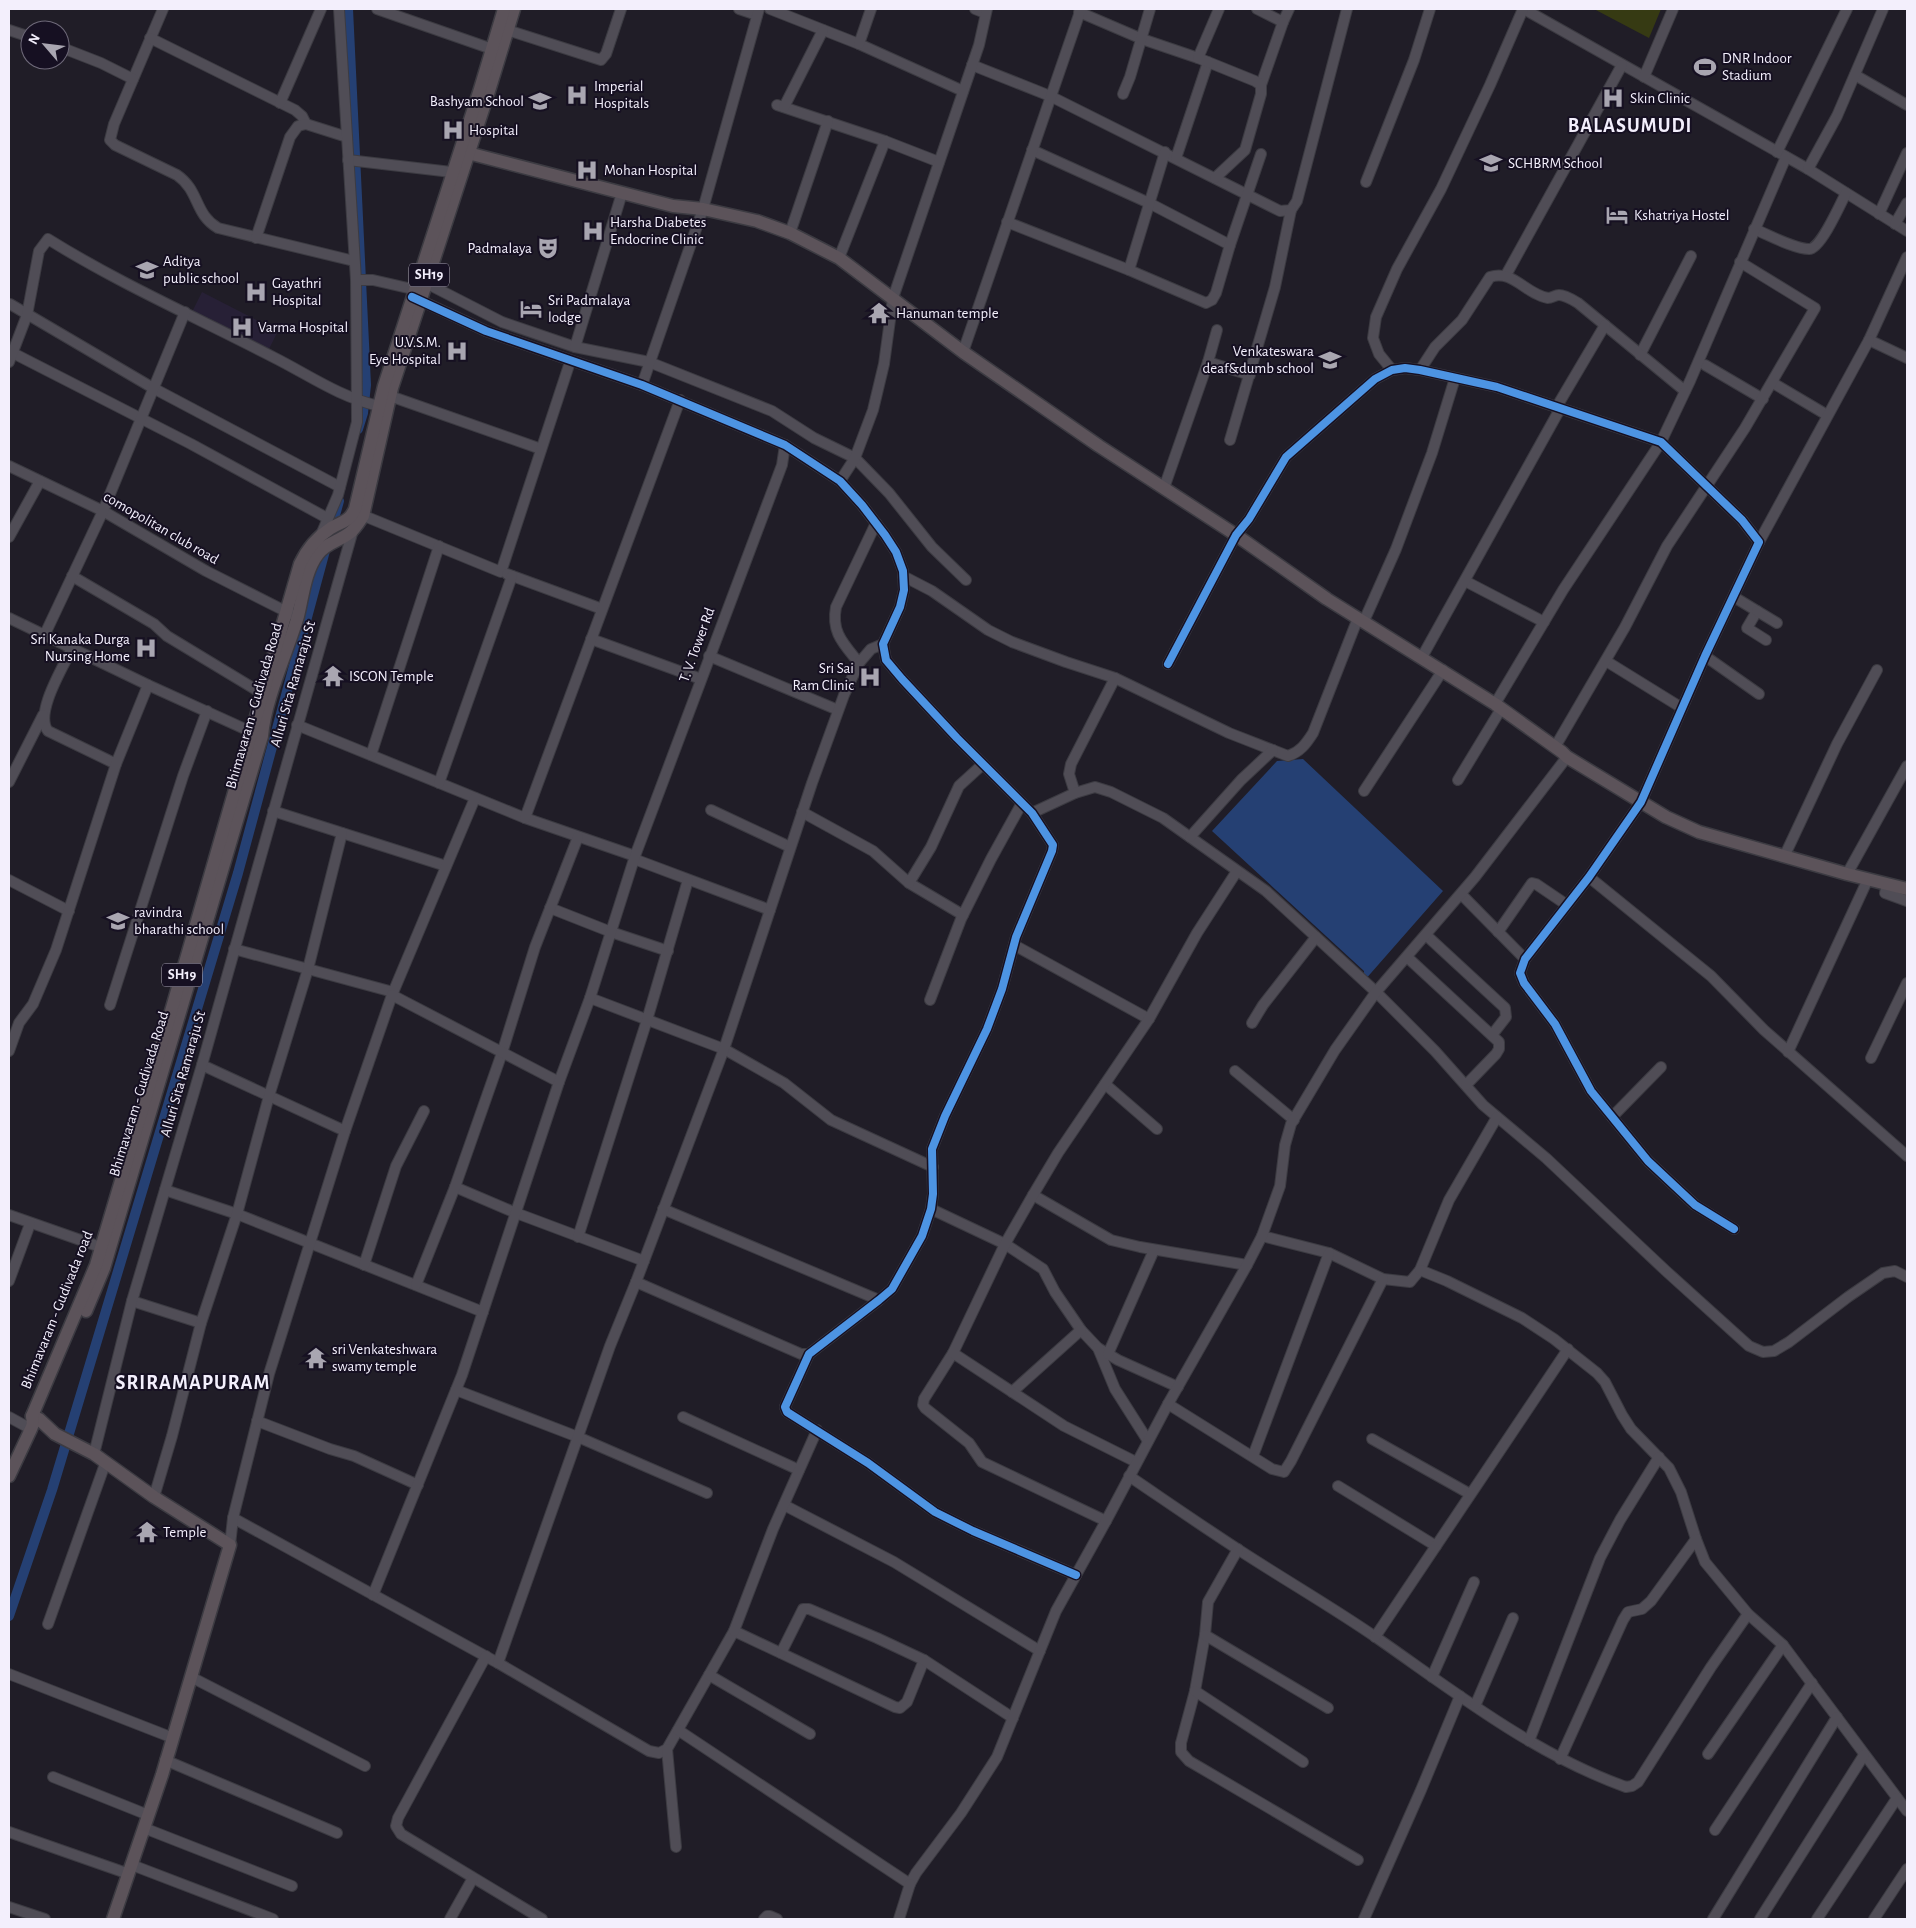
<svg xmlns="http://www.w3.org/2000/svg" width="1916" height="1928" viewBox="0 0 1916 1928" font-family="'Alegreya Sans',sans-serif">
<rect width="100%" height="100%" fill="#201d27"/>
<path fill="#272036" d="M202 292 278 331 267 353 191 314Z"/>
<path fill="#363a13" d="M1594 9H1661L1649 38Z"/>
<path fill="#254073" d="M1303 759 1443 891 1364 981V971L1212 831 1277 761Z"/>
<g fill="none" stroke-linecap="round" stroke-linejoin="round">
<g stroke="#254073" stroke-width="10">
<path d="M348 9 366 385 363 413 358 429"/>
<path d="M330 533 339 501"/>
<path d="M9 1616 52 1490 238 873 326 547"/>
</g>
<g stroke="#3c3b42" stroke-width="12">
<g id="minor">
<path d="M163 9 114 124 110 140 115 145 177 175C200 191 194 214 218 228L354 261"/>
<path d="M377 9 492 49"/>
<path d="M739 9 757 15"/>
<path d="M770 9 859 44 963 91"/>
<path d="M975 9 985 13"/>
<path d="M1257 9 1283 22 1289 9"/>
<path d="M1524 9 1808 169 1907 231"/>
<path d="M1079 12 1142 39 1198 58"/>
<path d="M9 30 30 37"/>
<path d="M507 30 601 60 606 54 621 9"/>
<path d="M150 38 295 110 302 116 306 124"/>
<path d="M859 44 871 9"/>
<path d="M60 47 101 63 133 79"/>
<path d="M972 65 1050 96 1280 211 1291 210 1297 201 1347 9"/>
<path d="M1855 75 1907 105"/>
<path d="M1644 77 1673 9"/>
<path d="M1261 85 1283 22"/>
<path d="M1123 94 1130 77 1150 9"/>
<path d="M280 103 321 9"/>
<path d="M777 105 885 141 939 162"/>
<path d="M784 107 823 30"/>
<path d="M1032 150 1149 203 1230 245"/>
<path d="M1777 152 1847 9"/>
<path d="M1176 158 1208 62"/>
<path d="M348 160 460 173"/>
<path d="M1808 169 1837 116 1883 9"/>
<path d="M1215 178 1245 150 1261 94V85L1255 81 1198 58 1219 9"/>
<path d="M1366 182 1414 60 1430 9"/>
<path d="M1879 214 1907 153"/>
<path d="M1007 222 1129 270 1206 303 1212 300 1216 293 1230 245 1261 154"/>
<path d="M1895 224 1907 203"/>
<path d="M1754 229C1769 235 1794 249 1809 249 1820 250 1841 203 1846 193"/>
<path d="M790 233 828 121"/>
<path d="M256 238 290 137 298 126 306 124 347 137"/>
<path d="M1907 257 1869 340 1907 358"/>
<path d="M839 258 885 141"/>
<path d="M1129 270 1165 152"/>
<path d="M1506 275 1622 65"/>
<path d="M356 280H373L421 291"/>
<path d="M426 283 502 322 575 347 649 362 772 411 814 438 855 458 889 493 932 547 966 580"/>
<path d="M415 298 486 331 642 385 785 445 840 481 862 505 885 535 896 552 903 571 904 590 900 607 883 644 886 660 902 679 957 738 1032 813 1053 845 1052 851 1016 937 1002 989 987 1029 945 1116 932 1149 933 1194 931 1209 922 1236 892 1289 879 1300 809 1354 785 1407 787 1412 868 1463 935 1512 973 1531 1076 1575"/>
<path d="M10 304 153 388 340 487"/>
<path d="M575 347 622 193"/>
<path d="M9 351 191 444 327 518"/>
<path d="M963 352 1081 9"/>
<path d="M1640 355 1691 256"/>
<path d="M9 362 27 315 39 251 48 239C120 284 198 318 273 357 309 375 339 397 379 406"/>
<path d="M1208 362 1217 330"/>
<path d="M1705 365 1763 399"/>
<path d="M1392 370 1379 354 1373 338 1376 317 1397 269 1441 189 1490 85 1523 9"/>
<path d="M1420 370 1435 347 1462 320 1490 277C1513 269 1525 294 1548 298 1552 298 1555 295 1559 295 1565 295 1573 300 1578 303L1685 391"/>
<path d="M1773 383 1827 415"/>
<path d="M642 385 703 209 759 9"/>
<path d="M390 396 541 449"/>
<path d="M1556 408 1605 325"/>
<path d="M1230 440 1275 287 1291 210"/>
<path d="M9 466 103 511 206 571 291 614"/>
<path d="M840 481 855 458 873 410 884 364 893 298 979 45 987 9"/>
<path d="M1164 488 1208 362 1250 375"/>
<path d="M357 513 501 572 570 362"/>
<path d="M9 537 40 481"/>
<path d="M320 537 338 495 357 422 356 280 339 9"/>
<path d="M1759 542 1869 340"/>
<path d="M507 574 602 609"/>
<path d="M72 576 154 624 167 636 263 694"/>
<path d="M903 576 932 591 988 630 1012 642 1066 662 1115 678 1229 733 1288 756C1300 752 1306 744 1313 733L1358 618"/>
<path d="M1465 581 1544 622"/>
<path d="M1734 597 1757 611 1747 628 1766 640"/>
<path d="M1757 611 1777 623"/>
<path d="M9 618 148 685 256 734"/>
<path d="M1364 621 1396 549 1432 453 1455 378"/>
<path d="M45 634 103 511 185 312"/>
<path d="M591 639 701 679"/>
<path d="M72 648C64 666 34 713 48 731L116 764"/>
<path d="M709 656 838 710"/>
<path d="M1705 656 1759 694"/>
<path d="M1422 657 1560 409"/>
<path d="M1606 661 1682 708"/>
<path d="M859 663C844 644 831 633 836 607L876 523"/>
<path d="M1168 664 1236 535 1249 519 1286 457 1375 379 1392 370 1405 368 1420 370 1497 387 1661 442 1742 520 1759 542 1705 656 1641 802 1589 877 1525 959 1520 973 1524 983 1555 1024 1591 1091 1648 1161 1695 1205 1734 1229"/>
<path d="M1495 704 1563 590 1661 442 1690 381 1786 157"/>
<path d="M297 725 525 818 635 856"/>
<path d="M1555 747 1625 627 1667 546 1745 428 1815 308 1740 262"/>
<path d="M371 755 439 546"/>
<path d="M1458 780 1501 709"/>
<path d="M9 782 43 715"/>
<path d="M439 783 512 576"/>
<path d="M1364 791 1443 670"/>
<path d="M1075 793 1069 774 1071 764 1115 678"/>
<path d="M711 810 790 847"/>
<path d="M273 811 446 866"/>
<path d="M802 812 873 851 909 883 963 915"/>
<path d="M1032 813 1075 793 1095 787 1111 792 1163 818 1266 891 1376 992 1435 1051 1483 1105 1546 1158 1666 1271 1749 1346 1763 1352 1774 1351 1789 1342 1848 1297 1883 1273 1895 1271 1907 1277"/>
<path d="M525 818 680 400"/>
<path d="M1190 837 1241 780 1273 750"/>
<path d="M1784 857 1837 744 1877 670"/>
<path d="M634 859 770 910"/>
<path d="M1847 874 1907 766"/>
<path d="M1589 877 1711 976 1764 1030 1907 1156"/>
<path d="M9 880 69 911"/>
<path d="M909 883 931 847 959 786 983 764"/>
<path d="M1887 885 1885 893 1907 901"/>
<path d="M1461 894 1525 959"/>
<path d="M550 908 611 932 668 951"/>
<path d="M1498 932 1532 883 1536 884 1567 905"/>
<path d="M1426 935 1505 1008 1506 1017 1492 1035"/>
<path d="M1014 945 1149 1019"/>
<path d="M234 949 393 992"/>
<path d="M1407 957 1499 1042V1049L1496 1054 1466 1085"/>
<path d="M392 995 475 798"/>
<path d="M590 998 724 1049 784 1083 831 1120 933 1167"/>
<path d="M930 1000 961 919 991 859 1022 803"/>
<path d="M110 1005 183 776 207 711"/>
<path d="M1252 1023 1263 1005 1316 937"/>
<path d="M9 1051 19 1023 33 1004 56 950 116 764 148 685"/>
<path d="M1788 1052 1868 879"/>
<path d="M1871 1058 1907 983"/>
<path d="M202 1065 345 1131"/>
<path d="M1235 1071 1294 1120"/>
<path d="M1105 1084 1157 1129"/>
<path d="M1612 1117 1661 1067"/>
<path d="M455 1187 516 1213 644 1261"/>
<path d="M165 1190 237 1214 483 1312"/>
<path d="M1033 1195 1111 1240 1140 1247 1247 1265"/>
<path d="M663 1209 879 1300"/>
<path d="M931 1209 1005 1244 1043 1269 1055 1292 1081 1330 1098 1348 1118 1360 1178 1387"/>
<path d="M9 1215 106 1249"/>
<path d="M1262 1236 1329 1253 1383 1279 1410 1282 1420 1270 1449 1200 1497 1117"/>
<path d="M578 1237 647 1020 688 880"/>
<path d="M364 1265 396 1166 424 1111"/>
<path d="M1420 1270 1447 1281 1522 1318 1554 1339 1597 1373 1605 1382 1622 1415 1631 1429 1669 1468 1681 1492 1696 1539 1705 1562 1748 1614 1783 1645 1907 1811"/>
<path d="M9 1281 30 1224"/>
<path d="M636 1282 801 1354H809"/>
<path d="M416 1285 455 1187 502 1053 535 947 578 837"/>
<path d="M132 1301 201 1323"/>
<path d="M1098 1348 1115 1389 1148 1441"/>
<path d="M953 1353 924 1399 923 1405 925 1408 969 1443 982 1462 1106 1521"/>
<path d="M1108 1354 1154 1250"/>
<path d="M456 1390 578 1437 707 1493"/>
<path d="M1012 1392 1081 1330"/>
<path d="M1168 1404 1272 1469 1284 1472 1291 1461 1383 1279"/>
<path d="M9 1417 31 1429"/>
<path d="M683 1417 799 1470"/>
<path d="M257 1421 330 1449 354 1456 418 1485"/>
<path d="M1372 1439 1470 1494"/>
<path d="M94 1454 132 1301 202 1065 353 530"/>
<path d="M1253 1456 1329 1253"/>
<path d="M1136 1462 1064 1426 953 1353 1005 1244 1033 1195 1058 1153 1149 1019 1197 933 1237 871"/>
<path d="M1129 1476C1166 1501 1202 1526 1239 1550 1285 1580 1332 1607 1377 1638 1456 1693 1534 1754 1626 1787L1632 1786 1638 1782 1711 1667 1748 1614"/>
<path d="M1338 1486 1436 1546"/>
<path d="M154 1497 172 1436 201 1323 237 1214 269 1096 308 969 342 833"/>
<path d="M784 1505 894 1562 1040 1651"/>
<path d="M233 1518 498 1663 649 1751 659 1753 667 1749 734 1631 895 1707 900 1708 907 1702 924 1660"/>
<path d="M230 1545 233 1518 269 1374 345 1131 392 995 559 1082"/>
<path d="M1238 1549 1208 1602 1205 1635 1195 1691 1181 1743V1752L1189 1761 1358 1860"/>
<path d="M373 1595 462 1375 559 1082 590 998 635 856 782 465 785 445"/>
<path d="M48 1624 105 1464"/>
<path d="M734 1631 773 1529 817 1430"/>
<path d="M1205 1635 1328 1708"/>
<path d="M1375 1637 1568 1349"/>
<path d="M781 1653 803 1609H809L877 1638 924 1660 1013 1718"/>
<path d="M486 1656 398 1818 396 1826 401 1834 542 1919"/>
<path d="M498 1663 610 1346 636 1282 724 1049 812 783 844 695 859 663 871 649 883 644"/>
<path d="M9 1674 173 1738"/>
<path d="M709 1675 810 1734"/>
<path d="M191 1677 365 1766"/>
<path d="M1432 1677 1474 1582"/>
<path d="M1195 1691 1303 1762"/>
<path d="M1475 1706 1513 1618"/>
<path d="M678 1730 910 1884 916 1873 961 1813 997 1757 1056 1611 1106 1521 1168 1404 1247 1265 1262 1236 1280 1186 1285 1145 1291 1124 1335 1050 1376 992 1475 877 1567 757"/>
<path d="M1529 1741 1600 1558 1620 1520 1659 1457"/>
<path d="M667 1749 676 1847"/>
<path d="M1708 1754 1783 1645"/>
<path d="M1560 1759 1623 1620 1628 1612 1642 1609 1651 1601 1696 1539"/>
<path d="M165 1760 337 1833"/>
<path d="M53 1777 148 1815"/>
<path d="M144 1828 292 1886"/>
<path d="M1715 1830 1812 1683"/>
<path d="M9 1832 129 1874"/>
<path d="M132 1865 273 1919"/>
<path d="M9 1907 45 1919"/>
<path d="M450 1919 473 1878"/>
<path d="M764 1919 767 1916H770L777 1919"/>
<path d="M899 1919 910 1884"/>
<path d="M1364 1919 1421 1790 1460 1696"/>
<path d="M1713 1919 1837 1717"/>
<path d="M1760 1919 1864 1755"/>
<path d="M1817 1919 1897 1798"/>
<path d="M1874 1919 1907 1869"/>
</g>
</g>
<g stroke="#3c3b42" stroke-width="15">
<g id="major">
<path d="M468 153 673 206 703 209 757 221 790 233 839 258 963 352 1099 446 1236 535 1327 599 1495 704 1562 752 1567 757 1666 817 1699 832 1847 874 1907 889"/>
<path d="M86 1311 104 1268 109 1251 262 736C265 699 287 653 298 616 303 596 305 571 318 554 327 542 341 541 352 531 356 527 360 521 363 516L392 388 489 91 514 9"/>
<path d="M32 1416 39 1419 55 1434 94 1454 154 1497 230 1545 162 1775 113 1919"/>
<path d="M9 1476 31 1429 33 1424 32 1416 96 1265 161 1046 300 564C307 549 317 537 331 528 343 521 349 522 355 509L384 386 480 89 504 9"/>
</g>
</g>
<use href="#minor" stroke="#504d56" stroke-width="10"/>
<use href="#major" stroke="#5c535a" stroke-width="12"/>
<g stroke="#161022" stroke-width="11">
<g id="cycleway">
<path d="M412 297 486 331 642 385 785 445 840 481 862 505 885 535 896 552 903 571 904 590 900 607 883 644 886 660 902 679 957 738 1032 813 1053 845 1052 851 1016 937 1002 989 987 1029 945 1116 932 1149 933 1194 931 1209 922 1236 892 1289 879 1300 809 1354 785 1407 787 1412 868 1463 935 1512 973 1531 1076 1575"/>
<path d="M1168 664 1236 535 1249 519 1286 457 1375 379 1392 370 1405 368 1420 370 1497 387 1661 442 1742 520 1759 542 1705 656 1641 802 1589 877 1525 959 1520 973 1524 983 1555 1024 1591 1091 1648 1161 1695 1205 1734 1229"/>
</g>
</g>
<use href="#cycleway" stroke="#4d94e3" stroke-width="8"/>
</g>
<defs>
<g id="stadium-bare" transform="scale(1.725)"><path d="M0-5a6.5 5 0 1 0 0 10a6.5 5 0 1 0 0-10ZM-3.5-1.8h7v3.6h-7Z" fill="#a9a6b1" stroke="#161022" stroke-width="2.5" paint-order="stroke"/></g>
<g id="hospital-bare" transform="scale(1.725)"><path d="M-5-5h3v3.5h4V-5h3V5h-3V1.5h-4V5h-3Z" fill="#a9a6b1" stroke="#161022" stroke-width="2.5" paint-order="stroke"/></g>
<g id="school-bare" transform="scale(1.725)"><path d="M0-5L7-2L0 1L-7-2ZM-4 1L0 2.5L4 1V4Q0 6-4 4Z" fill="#a9a6b1" stroke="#161022" stroke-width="2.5" paint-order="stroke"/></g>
<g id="hotel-bare" transform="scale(1.725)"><path d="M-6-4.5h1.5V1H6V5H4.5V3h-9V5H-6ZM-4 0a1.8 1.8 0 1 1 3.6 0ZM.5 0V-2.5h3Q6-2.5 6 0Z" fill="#a9a6b1" stroke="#161022" stroke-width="2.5" paint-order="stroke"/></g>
<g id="theatre-bare" transform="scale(1.725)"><path d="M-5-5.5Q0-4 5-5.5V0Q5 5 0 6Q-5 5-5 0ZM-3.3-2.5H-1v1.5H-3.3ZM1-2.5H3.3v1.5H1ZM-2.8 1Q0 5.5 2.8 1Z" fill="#a9a6b1" stroke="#161022" stroke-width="2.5" paint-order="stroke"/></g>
<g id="temple-bare" transform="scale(1.725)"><path d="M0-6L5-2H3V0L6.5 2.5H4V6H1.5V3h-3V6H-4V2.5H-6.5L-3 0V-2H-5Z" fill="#a9a6b1" stroke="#161022" stroke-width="2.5" paint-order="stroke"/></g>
</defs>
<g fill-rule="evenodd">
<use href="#stadium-bare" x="1705" y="67"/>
<use href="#hospital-bare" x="577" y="95"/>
<use href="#hospital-bare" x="1613" y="98"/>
<use href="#school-bare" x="540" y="101"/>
<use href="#hospital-bare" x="453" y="130"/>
<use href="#school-bare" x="1491" y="163"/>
<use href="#hospital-bare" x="587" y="170"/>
<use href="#hotel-bare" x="1617" y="215"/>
<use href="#hospital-bare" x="593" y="231"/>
<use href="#theatre-bare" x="548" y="248"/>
<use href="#school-bare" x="147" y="270"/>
<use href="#hospital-bare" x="256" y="292"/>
<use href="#hotel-bare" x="531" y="309"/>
<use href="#temple-bare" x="879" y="313"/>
<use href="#hospital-bare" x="242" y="327"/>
<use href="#hospital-bare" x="457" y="351"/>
<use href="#school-bare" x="1330" y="360"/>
<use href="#hospital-bare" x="146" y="648"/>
<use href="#temple-bare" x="333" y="676"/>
<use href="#hospital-bare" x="870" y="677"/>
<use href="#school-bare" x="118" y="921"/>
<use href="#temple-bare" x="316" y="1358"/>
<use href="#temple-bare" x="147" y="1532"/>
</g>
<g text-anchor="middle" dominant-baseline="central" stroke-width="4" stroke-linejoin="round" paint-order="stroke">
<g fill="#161022" stroke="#b1acbb" stroke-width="1">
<rect x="409" y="263.5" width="40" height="23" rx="4"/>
<rect x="162" y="963.5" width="40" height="23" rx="4"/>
</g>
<g font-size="14" font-weight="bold" fill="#f3effc">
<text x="429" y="275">SH19</text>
<text x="182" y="975">SH19</text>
</g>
<g font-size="15" fill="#f3effc" stroke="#161022" text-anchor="start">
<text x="1722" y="58">DNR Indoor<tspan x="1722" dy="17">Stadium</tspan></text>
<text x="594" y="86">Imperial<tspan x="594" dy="17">Hospitals</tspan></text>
<text x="1630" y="98">Skin Clinic</text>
<text x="524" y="101" text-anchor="end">Bashyam School</text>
<text x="469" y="130">Hospital</text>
<text x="1508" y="163">SCHBRM School</text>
<text x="604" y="170">Mohan Hospital</text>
<text x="1634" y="215">Kshatriya Hostel</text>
<text x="610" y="222">Harsha Diabetes<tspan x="610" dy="17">Endocrine Clinic</tspan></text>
<text x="532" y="248" text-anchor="end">Padmalaya</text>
<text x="163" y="261">Aditya<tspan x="163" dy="17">public school</tspan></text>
<text x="272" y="283">Gayathri<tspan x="272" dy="17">Hospital</tspan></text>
<text x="548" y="300">Sri Padmalaya<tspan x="548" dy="17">lodge</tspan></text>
<text x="896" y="313">Hanuman temple</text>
<text x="258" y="327">Varma Hospital</text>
<text x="441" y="342" text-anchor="end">U.V.S.M.<tspan x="441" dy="17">Eye Hospital</tspan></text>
<text x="1314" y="351" text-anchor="end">Venkateswara<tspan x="1314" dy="17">deaf&amp;dumb school</tspan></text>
<text x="130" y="639" text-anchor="end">Sri Kanaka Durga<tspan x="130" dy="17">Nursing Home</tspan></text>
<text x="854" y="668" text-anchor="end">Sri Sai<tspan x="854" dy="17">Ram Clinic</tspan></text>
<text x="349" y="676">ISCON Temple</text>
<text x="134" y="912">ravindra<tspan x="134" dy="17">bharathi school</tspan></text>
<text x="332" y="1349">sri Venkateshwara<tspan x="332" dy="17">swamy temple</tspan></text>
<text x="163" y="1532">Temple</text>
</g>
<g font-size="15" fill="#f3effc" stroke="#161022">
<text transform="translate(161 528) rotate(30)">comopolitan club road</text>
<text transform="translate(697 645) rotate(-70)">T. V. Tower Rd</text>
<text transform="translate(293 684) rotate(-74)">Alluri Sita Ramaraju St</text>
<text transform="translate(254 706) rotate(-74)">Bhimavaram - Gudivada Road</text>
<text transform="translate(183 1074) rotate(-74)">Alluri Sita Ramaraju St</text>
<text transform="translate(139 1094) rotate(-73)">Bhimavaram - Gudivada Road</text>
<text transform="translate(57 1310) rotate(-68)">Bhimavaram - Gudivada road</text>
</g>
<g font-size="20" font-weight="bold" letter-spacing="1" fill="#f3effc" stroke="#161022">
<text x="1630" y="126">BALASUMUDI</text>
<text x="193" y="1383">SRIRAMAPURAM</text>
</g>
</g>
<rect width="1916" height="1928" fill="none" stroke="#f3effc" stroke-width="20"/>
<g transform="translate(45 45) rotate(298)"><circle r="24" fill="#161022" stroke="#6e6979"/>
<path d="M0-4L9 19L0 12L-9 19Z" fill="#a9a6b1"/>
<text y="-8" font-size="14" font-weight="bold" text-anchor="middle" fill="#f3effc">N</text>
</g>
</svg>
